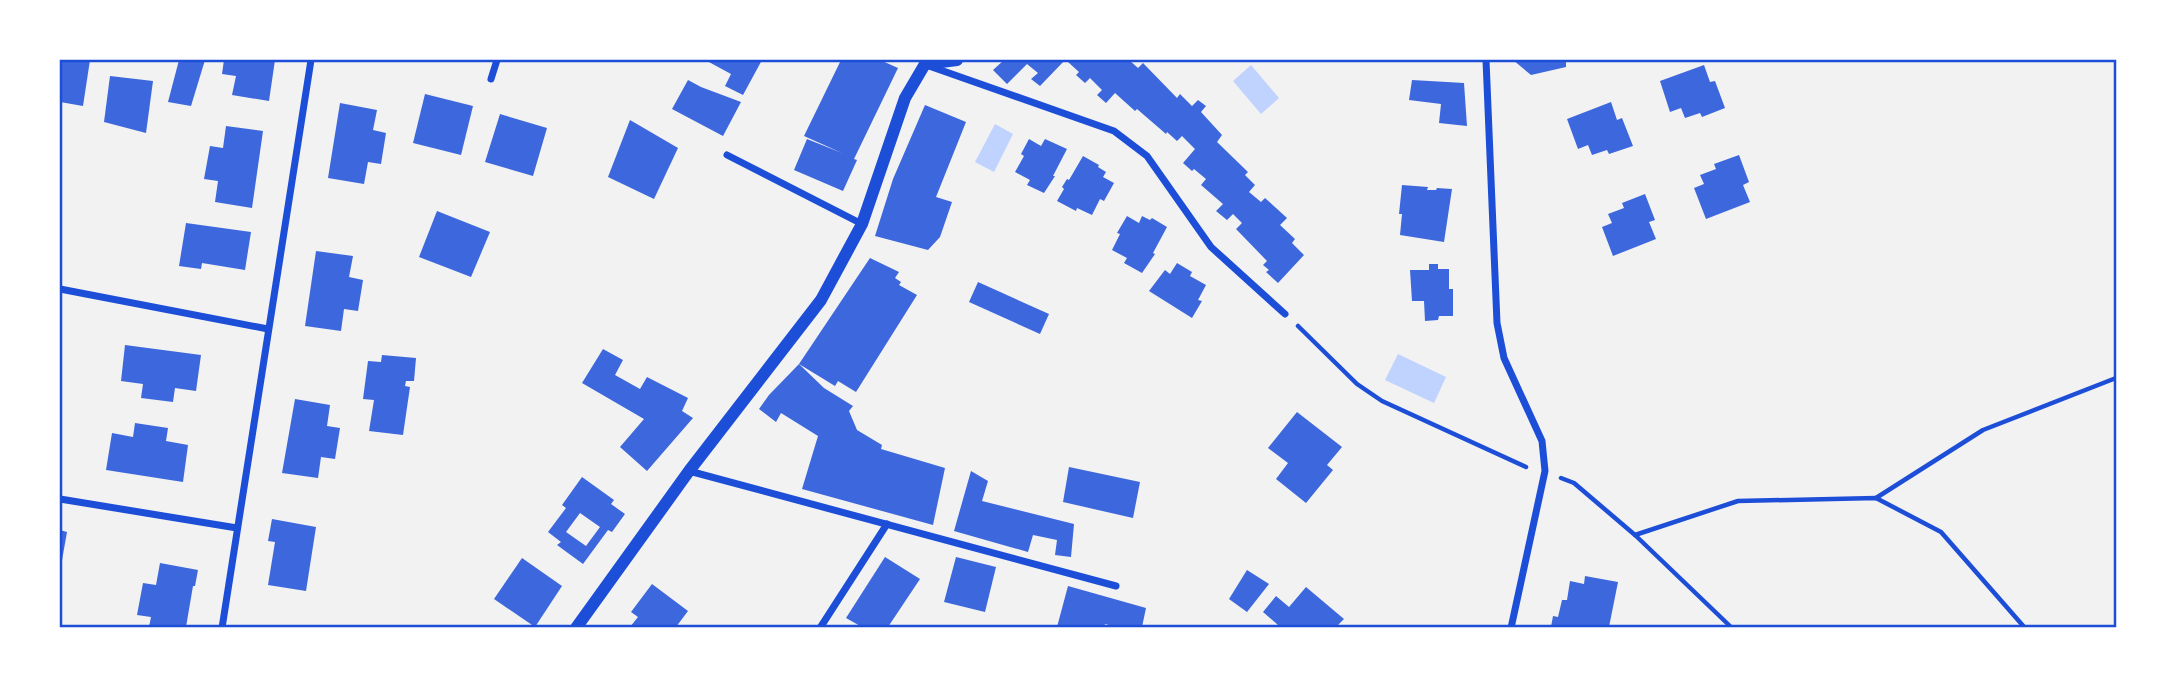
<svg xmlns="http://www.w3.org/2000/svg" width="2176" height="687" viewBox="0 0 2176 687" font-family="'Crimson Pro',serif">
<rect width="100%" height="100%" fill="#f2f2f2"/>
<g fill="#bfd3fe">
<path d="M1251 65 1279 98 1261 114 1233 81Z"/>
<path d="M995 124 1013 134 994 172 975 162Z"/>
<path d="M1398 354 1446 377 1434 403 1385 380Z"/>
</g>
<g fill="#3d67dc" fill-rule="evenodd">
<path d="M60 60H90L83 106 60 102Z"/>
<path d="M179 60H205L191 106 168 102Z"/>
<path d="M224 60H275L269 101 232 95 236 76 222 74Z"/>
<path d="M708 60H762L743 95 725 86 731 74 707 61Z"/>
<path d="M841 60H880L898 68 854 159 857 160 843 191 794 170 807 139 842 153 804 136Z"/>
<path d="M1004 60H1065L1040 86 1031 79 1038 73 1027 64 1007 84 993 70Z"/>
<path d="M1070 60H1129L1138 68 1143 63 1177 98 1180 94 1192 106 1198 100 1206 106 1201 112 1222 135 1217 142 1248 172 1245 175 1255 185 1249 192 1261 202 1265 198 1287 218 1280 225 1295 239 1292 243 1304 255 1278 283 1266 272 1269 270 1263 265 1267 261 1236 229 1242 223 1233 214 1227 220 1216 211 1223 204 1201 185 1206 179 1194 169 1192 171 1183 163 1195 149 1182 136 1177 141 1167 132 1166 134 1137 109 1135 111 1115 93 1106 103 1097 95 1102 90 1090 78 1085 83 1076 75 1079 72 1068 62Z"/>
<path d="M1513 60H1566V67L1531 75Z"/>
<path d="M1704 65 1710 82 1715 81 1725 108 1702 117 1700 113 1685 118 1681 108 1670 112 1660 81Z"/>
<path d="M110 76 153 81 146 133 104 122Z"/>
<path d="M688 80 701 87 741 102 723 136 672 109Z"/>
<path d="M1412 80 1464 83 1467 126 1439 123 1441 104 1409 100Z"/>
<path d="M425 94 473 106 461 155 413 143Z"/>
<path d="M1611 102 1617 120 1622 118 1633 146 1609 154 1607 150 1592 155 1588 145 1578 149 1567 119Z"/>
<path d="M340 103 377 110 373 130 386 133 381 164 368 162 364 184 328 178Z"/>
<path d="M925 105 966 122 936 197 952 202 940 237 928 250 875 236 893 179Z"/>
<path d="M500 114 547 128 533 176 485 162Z"/>
<path d="M630 120 678 148 654 199 608 177Z"/>
<path d="M226 126 263 131 252 208 215 202 218 181 204 179 210 146 223 148Z"/>
<path d="M1029 139 1041 146 1045 139 1067 149 1053 176H1055L1044 193 1027 185 1030 180 1015 172 1024 156 1021 154Z"/>
<path d="M1739 155 1749 182 1743 185 1750 202 1706 219 1694 188 1704 184 1700 175 1716 169 1714 164Z"/>
<path d="M1083 156 1099 165 1098 167 1106 172 1103 177 1114 183 1104 201 1100 199 1092 215 1077 208 1076 211 1057 201 1064 189 1062 187 1067 179 1069 180Z"/>
<path d="M1402 185 1428 187 1427 190H1436L1437 188 1452 189 1444 242 1400 235 1402 214H1399Z"/>
<path d="M1645 194 1655 220 1649 222 1656 239 1613 256 1602 227 1612 223 1608 214 1624 208 1622 203Z"/>
<path d="M437 211 490 232 471 277 419 257Z"/>
<path d="M1127 216 1139 223 1142 216 1150 220 1152 218 1167 227 1153 253 1155 254 1142 273 1124 263 1127 258 1112 250 1120 234 1117 233Z"/>
<path d="M186 223 251 232 245 270 202 263 201 269 179 266Z"/>
<path d="M316 251 353 256 349 277 363 280 358 311 344 309 341 331 305 326Z"/>
<path d="M870 258 899 272 895 278 901 282 899 285 917 295 856 392 838 381 835 386 799 364Z"/>
<path d="M1177 263 1192 272 1190 276 1206 285 1198 300 1202 301 1192 318 1149 291 1165 270 1170 274Z"/>
<path d="M1429 264H1438V269H1449V289H1453V316H1439L1438 320 1425 321 1424 301H1412L1410 270H1429Z"/>
<path d="M978 282 1049 314 1040 334 969 302Z"/>
<path d="M125 345 201 355 196 391 175 388 173 402 141 398 143 384 121 381Z"/>
<path d="M603 349 623 360 615 375 640 389 647 377 688 398 682 411 693 418 647 471 620 447 644 419 582 383Z"/>
<path d="M382 355 416 358 414 381H406L405 386 410 387 403 435 369 431 374 400 363 399 368 361 381 362Z"/>
<path d="M799 364 824 388 853 406 849 411 857 430 882 445 881 449 945 468 933 525 802 489 818 436 781 413 776 422 759 409 769 395Z"/>
<path d="M295 399 330 405 327 426 340 428 335 459 321 457 318 478 282 473Z"/>
<path d="M1297 412 1342 447 1327 465 1333 470 1306 503 1276 479 1288 463 1268 448Z"/>
<path d="M135 423 168 428 166 441 188 445 183 482 106 470 112 433 133 437Z"/>
<path d="M1069 467 1140 482 1133 518 1063 502Z"/>
<path d="M971 471 988 481 982 501 1074 524 1071 557 1055 555 1057 540 1033 535 1028 552 954 531Z"/>
<path d="M582 477 614 500 611 504 625 514 612 532 608 530 583 564 557 545 561 542 548 532 566 508 562 505ZM580 513 600 527 586 546 566 532Z"/>
<path d="M272 519 316 527 306 591 268 585 275 542 268 541Z"/>
<path d="M60 530 67 532 61 566 60 565Z"/>
<path d="M885 557 920 579 888 627H862L846 618Z"/>
<path d="M956 557 996 567 985 612 944 602Z"/>
<path d="M522 558 562 586 535 627 494 599Z"/>
<path d="M160 563 198 570 195 586H193L186 627H149L151 617 137 615 143 583 156 585Z"/>
<path d="M1247 570 1269 584 1247 612 1229 599Z"/>
<path d="M1585 576 1618 582 1609 627H1551L1553 616 1558 617 1562 600H1567L1570 581 1584 584Z"/>
<path d="M652 584 688 611 676 627H630L638 617 631 612Z"/>
<path d="M1068 586 1146 608 1142 627H1117L1105 624 1104 627H1057Z"/>
<path d="M1306 587 1344 619 1336 627H1276L1278 625 1263 612 1276 596 1289 607Z"/>
</g>
<g fill="none" stroke-linecap="round" stroke-linejoin="round">
<g stroke="#1d4ed8" stroke-width="4.5">
<path d="M1298 326 1357 384 1382 401 1526 467"/>
<path d="M1561 478 1574 483 1635 535 1738 501 1876 498 1941 532 2025 628"/>
<path d="M1876 498 1983 430 2116 378"/>
<path d="M1635 535 1732 628"/>
</g>
<g stroke="#1d4ed8" stroke-width="7">
<path d="M1486 60 1497 323 1504 358 1542 441 1545 471 1511 628"/>
<path d="M929 66 1114 131 1147 156 1211 247 1285 314"/>
<path d="M491 79 497 60"/>
<path d="M727 155 862 224"/>
<path d="M60 289 268 329"/>
<path d="M689 471 1116 586"/>
<path d="M60 499 237 528"/>
<path d="M222 628 311 60"/>
<path d="M820 628 887 524"/>
</g>
<path stroke="#1d4ed8" stroke-width="12" d="M576 628 689 471 821 300 862 224 905 98 925 64 957 60"/>
</g>
<rect width="2176" height="687" fill="none" stroke="#ffffff" stroke-width="122"/>
<rect x="61" y="61" width="2054" height="565" fill="none" stroke="#1d4ed8" stroke-width="2.5"/>
</svg>
